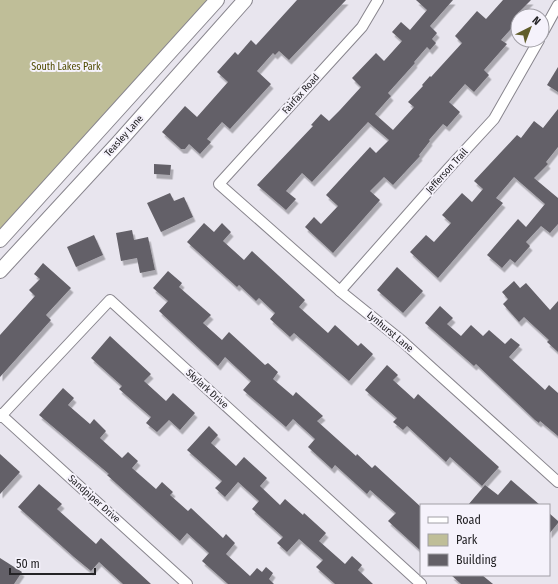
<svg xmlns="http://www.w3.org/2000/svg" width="558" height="584" viewBox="0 0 558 584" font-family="'Fira Sans Condensed',sans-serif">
<defs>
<filter id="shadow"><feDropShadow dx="2.5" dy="4.5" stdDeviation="0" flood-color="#0004"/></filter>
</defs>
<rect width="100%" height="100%" fill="#e8e5ee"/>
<path fill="#bfbe98" d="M0 0H216L0 240Z"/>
<g fill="#636067" filter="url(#shadow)">
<path d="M297 0H346L289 60 279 51 275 55 273 53 257 71 271 84 230 129 222 122 207 139 211 142 200 154 189 144 185 149H181L162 132 185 106 197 117 228 82 217 72 235 52 238 55 251 40 256 45Z"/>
<path d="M416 0H453L430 26 437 33 432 39 436 43 430 50 427 47 414 62 415 63 388 93 391 96 375 114 393 130 414 107 408 102 423 86 422 85 430 76 431 77 462 43 455 36 477 11 486 19 503 0H531L518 13V21L501 40 507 44 484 70 489 75 474 92 465 84 449 102 460 112 447 127 443 124 429 140 430 141 419 155 420 156 393 185 384 177 370 191 380 200 333 253 305 227 314 217 321 224 338 206 326 195 370 147 376 153 389 140 368 122 312 182 302 173 286 191 296 199 286 210 257 185 313 126 311 125 321 114 329 121 340 110 361 87 352 78 376 53 384 61 402 41 392 32 401 22 410 30 427 10Z"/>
<path d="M558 67V92L547 85Z"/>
<path d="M558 109V147L546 162 548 164 534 178 558 198V224L550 233 541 226 526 242 530 246 515 263 510 259 502 268 487 255 518 219 526 227 545 204 514 177 496 198 503 203 438 278 410 252 426 235 434 242 451 223 442 215 462 193 472 202 483 189 474 181 517 135 521 138 534 121 543 128Z"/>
<path d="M154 164 171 165 170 175 154 174Z"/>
<path d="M170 193 174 201 184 197 193 217 161 232 147 203Z"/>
<path d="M204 223 214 232 222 223 231 232 223 241 244 260 252 251 305 300 299 307 328 333 335 325 358 346 361 343 373 354 349 381 294 333 290 337 270 319 275 313 259 298 256 301 239 285 237 287 187 242Z"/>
<path d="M132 230 134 240 148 237 155 270 140 273 137 258 121 261 116 233Z"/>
<path d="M94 235 103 255 76 267 67 247Z"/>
<path d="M43 263 71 288 46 315 51 320 0 377V335L35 296 29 290 40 279 34 274Z"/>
<path d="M397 267 423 291 403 313 377 290Z"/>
<path d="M168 271 182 283 179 287 211 315 203 323 222 340 229 332 265 365 268 363 278 372 273 379 293 396 296 392 323 416 317 421 356 456 357 454 372 468 375 465 421 507V551L388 521 396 513 370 490 367 494 335 465 332 469 308 447 315 439 293 419 286 427 243 390 251 381 225 357 218 366 159 311 168 301 153 288Z"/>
<path d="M514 281 520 288 526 283 550 310 558 301V352L547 342 549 340 524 317 519 322 503 304 508 299 502 292Z"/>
<path d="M440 306 453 318 447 324 461 336 471 325 483 336 489 330 505 344 511 338 520 345 509 357 545 390 549 385 558 393V436L540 421 539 423 535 420 476 364 474 366 425 323Z"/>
<path d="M110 336 151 374 144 381 166 401 173 393 195 413 180 430 169 420 157 432 146 423 151 417 119 389 122 386 91 358Z"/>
<path d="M387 365 398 375 393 380 414 399 418 394 499 467 482 486 450 457 446 462 407 426 403 430 393 422 397 418 365 390Z"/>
<path d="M63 388 74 398 68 405 90 424 94 419 106 431 100 438 122 458 128 452 138 461 132 468 156 489 162 482 173 492 170 495 188 511 191 508 223 538 226 534 235 543 226 554 250 576 257 568 262 572 266 567 273 573 269 579 274 584H228L202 561 209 553 187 533 180 541 107 475 109 474 39 415Z"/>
<path d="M209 426 218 435 211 443 236 466 244 457 267 478 260 486 280 505 285 499 303 515 304 513 326 533 319 541 345 564 352 556 362 565 358 570 373 584H335L316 567 323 560 299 539 287 552 277 543 283 537 252 509 259 501 238 482 225 497 215 488 222 481 187 450Z"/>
<path d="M0 454 20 472 0 494Z"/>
<path d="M511 480 540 505H468L485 485 498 495Z"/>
<path d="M39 484 62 504 57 509 96 544 101 538 151 584H123L99 562 91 571 74 557 18 507Z"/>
<path d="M549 513 558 521V523L549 534Z"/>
<path d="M0 558 22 572 14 584H0Z"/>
<path d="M451 575H482L493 584H461Z"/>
</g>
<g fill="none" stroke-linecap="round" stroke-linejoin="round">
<g stroke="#88858d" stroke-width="12">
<g id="street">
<path d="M378 0 362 27 219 184 340 291 402 341 558 482"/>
<path d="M542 34 558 5"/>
<path d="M340 291 447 170 494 119 539 40"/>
<path d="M0 414 187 584"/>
<path d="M0 417 110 300 421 584"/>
</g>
</g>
<g stroke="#88858d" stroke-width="16">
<g id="secondary">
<path d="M0 240 217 0"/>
<path d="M0 271 118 143 245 0"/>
</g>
</g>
<use href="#street" stroke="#fff" stroke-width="10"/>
<use href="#secondary" stroke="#fff" stroke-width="14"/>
</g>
<g text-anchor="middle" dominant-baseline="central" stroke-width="4" stroke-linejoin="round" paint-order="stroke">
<g font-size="10" fill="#4f4b00" stroke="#f5f2fb">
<text x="66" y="67">South Lakes Park</text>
</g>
<g font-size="10" fill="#242326" stroke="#f5f2fb">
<text transform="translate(301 94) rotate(-48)">Fairfax Road</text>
<text transform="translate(124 136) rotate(-48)">Teasley Lane</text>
<text transform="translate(447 171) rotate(-48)">Jefferson Trail</text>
<text transform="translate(390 332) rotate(40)">Lynhurst Lane</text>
<text transform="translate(207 389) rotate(42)">Skylark Drive</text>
<text transform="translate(94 499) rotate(42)">Sandpiper Drive</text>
</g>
</g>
<rect x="420" y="504" width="130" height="72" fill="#f5f2fb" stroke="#a19fa6"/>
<rect x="428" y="517" width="20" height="6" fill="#ffffff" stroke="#a19fa6"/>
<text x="456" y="524" font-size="12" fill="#242326">Road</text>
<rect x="428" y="534" width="20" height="12" fill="#bfbe98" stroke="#a19fa6"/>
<text x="456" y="544" font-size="12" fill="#242326">Park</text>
<rect x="428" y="554" width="20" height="12" fill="#636067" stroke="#a19fa6"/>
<text x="456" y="564" font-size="12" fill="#242326">Building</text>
<g transform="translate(530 28) rotate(42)"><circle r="19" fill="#f5f2fb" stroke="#a19fa6"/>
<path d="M0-3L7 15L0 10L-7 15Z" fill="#605d2a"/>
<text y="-6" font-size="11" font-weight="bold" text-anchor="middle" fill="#242326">N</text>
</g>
<path d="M10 568v6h85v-6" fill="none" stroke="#242326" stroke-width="2"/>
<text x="16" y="568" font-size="12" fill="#242326" stroke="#f5f2fb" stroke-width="3" paint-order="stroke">50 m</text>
</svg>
